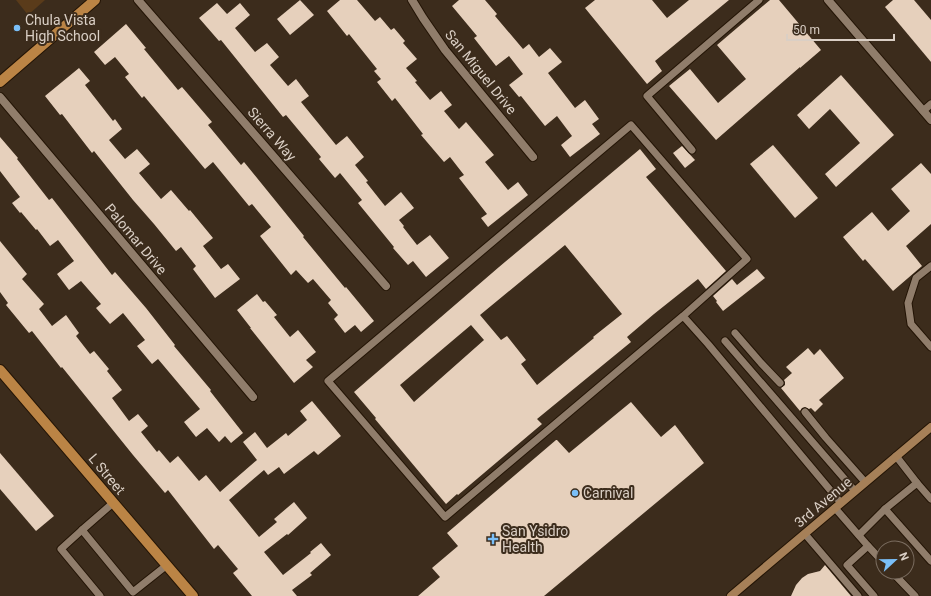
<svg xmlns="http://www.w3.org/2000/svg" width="931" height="596" viewBox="0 0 931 596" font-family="Roboto,sans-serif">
<rect width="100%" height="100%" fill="#3c2c1c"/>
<path fill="#5a3b1a" d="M16 0H45L28 15Z"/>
<g fill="#e6d0bc" fill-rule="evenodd">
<path d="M300 0 314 15 290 35 277 19Z"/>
<path d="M340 0H357L375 21 380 17 391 30 394 28 405 41 403 43 417 59 406 68 417 81 415 82 430 100 441 91 452 105 444 111 459 129 466 122 494 155 485 162 508 190 518 182 528 195 488 227 481 218 487 214 459 178 464 175 450 157 444 162 421 135 423 134 395 98 392 101 377 82 381 79 374 71 377 69 349 34 347 36 327 11Z"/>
<path d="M459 0H485L497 14 495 16 523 49 529 44 539 57 550 48 562 62 548 73 575 108 585 100 599 119 592 124 600 134 570 157 561 145 572 136 557 116 545 126 521 96 519 97 509 85 523 74 509 56 496 66 474 38 477 36 452 6Z"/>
<path d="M595 0H652L667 18 689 0H729L655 61 662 71 647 84 585 8Z"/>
<path d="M770 0H779L821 50 800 68V67L716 140 669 86 690 69 718 103 746 79 717 45Z"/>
<path d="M893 0H914L931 20V62L885 7Z"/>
<path d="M217 3 227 14 240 3 250 15 235 28 255 52 267 43 279 57 270 65 288 86 296 79 309 96 301 102 336 145 347 136 364 157 355 165 368 181 366 182 385 206 401 192 414 208 399 220 404 226 403 227 417 245 430 235 449 258 426 277 413 261 408 265 393 248 394 247 358 203 362 200 340 173 335 178 319 159 321 157 286 115 283 117 221 40 219 41 199 18Z"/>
<path d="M126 24 146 48 144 49 178 90 182 87 212 122 208 125 241 165 244 162 304 236 303 237 345 288 346 287 374 321 361 332 355 325 345 333 334 319 338 315 328 303 331 300 313 279 308 283 296 270 291 275 260 236 271 227 252 204 249 206 213 162 205 169 144 96 142 98 125 77 129 74 115 57 105 65 94 52Z"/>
<path d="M79 68 90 81 85 85 113 121 115 119 122 129 109 140 125 159 137 149 150 164 139 173 161 199 171 190 189 211 190 210 213 238 203 246 221 269 228 264 240 279 215 298 193 269 196 266 181 247 176 251 154 224 133 200 94 151 92 153 62 114 60 115 45 96Z"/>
<path d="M841 75 894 135 836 187 825 174 860 143 830 109 809 129 797 115Z"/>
<path d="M0 137 18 158 17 159 49 200 52 198 112 275 115 272 146 308 175 345 174 346 211 390 210 391 243 433 231 443 225 436 219 442 207 428 196 437 184 422 200 409 158 359 152 364 137 346 145 340 123 313 110 324 96 308 101 304 81 281 69 290 57 274 74 261 58 240 50 246 37 229 36 230 21 212 20 213 12 203 20 197 0 171Z"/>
<path d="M773 145 818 198 795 218 750 164Z"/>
<path d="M682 146 695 160 685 168 673 153Z"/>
<path d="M640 149 656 169 646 177 726 271 706 289 698 279 654 314 627 337 631 342 537 419 542 424 458 495 457 494 446 504 375 419 376 418 354 392 499 267 572 206ZM565 245 622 314 593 337 594 338 537 385 521 364 526 360 507 336 501 340 480 315ZM471 325 484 340 414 402 400 385Z"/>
<path d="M921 163 931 174V224L906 246 922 266 893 291 865 259 863 261 843 237 872 212 888 231 910 211 891 189Z"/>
<path d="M0 241 27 274 22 279 44 304 39 309 52 326 66 315 79 333 76 336 90 354 94 351 109 369 107 371 122 390 112 398 129 421 138 414 148 426 141 432 157 452 159 450 170 463 178 456 199 481 206 475 220 492 257 460 243 442 255 432 267 448 286 433 288 436 307 420 300 411 312 401 341 436 318 455 314 451 284 474 279 467 268 475 264 470 229 500 259 537 277 522 274 519 294 502 307 518 288 535 287 534 264 552 283 575 311 553 310 552 321 543 331 555 310 573 312 575 292 590 297 596H252L233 573 238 569 218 545 214 549 168 490 165 493 133 455 62 367 61 368 32 331 29 333 6 305 8 303 0 292Z"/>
<path d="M757 269 765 278 723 311 716 302 717 301 713 296 732 279 737 285Z"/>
<path d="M257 294 263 302 265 301 277 315 274 317 290 337 298 330 316 352 306 360 313 367 294 383 250 328H251L237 310Z"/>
<path d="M808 348 814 355 820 349 844 378 819 400 823 404 815 412 811 408 809 409 805 407 802 408 800 411 781 388 785 385V382L784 380 792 373 786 367Z"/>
<path d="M631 402 661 437 675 425 704 463 544 596H418L440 577 432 568 458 546 447 533 556 440H557L569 453Z"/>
<path d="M0 453 54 516 36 531 0 489Z"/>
<path d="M825 565 851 596H791L796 585 802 578 808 574 820 571Z"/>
</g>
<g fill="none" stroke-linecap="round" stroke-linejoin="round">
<g stroke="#231405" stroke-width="9">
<g id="service">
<path d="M923 111 931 104"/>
<path d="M692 150 647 96 759 0"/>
<path d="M931 266 916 278 908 303 911 324 931 347"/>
<path d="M683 316 445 517 328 381 631 125 747 259 683 316 708 344 841 503"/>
<path d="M735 333 761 363 780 383"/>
<path d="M725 341 855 491"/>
<path d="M805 412 826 438 865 482"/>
<path d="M896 456 917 483"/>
<path d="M113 503 82 530 133 592 167 565"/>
<path d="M835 508 868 546 883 562"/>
<path d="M885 509 917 483 931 499"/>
<path d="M82 530 61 549 100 596"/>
<path d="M805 534 858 596"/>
<path d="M859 535 885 509 931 561"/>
<path d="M868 546 847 565 874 596"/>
<path d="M892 572 915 596"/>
</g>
</g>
<g stroke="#231405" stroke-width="10">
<g id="minor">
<path d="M138 0 386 286"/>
<path d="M412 0 423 18 445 50 533 157"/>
<path d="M0 97 253 397"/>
</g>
</g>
<g stroke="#231405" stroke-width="10">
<path id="tertiary" d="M828 0 931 120"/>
</g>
<g stroke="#231405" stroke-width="10">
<path id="secondary" d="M731 596 931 427"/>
</g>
<g stroke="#231405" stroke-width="12">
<g id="primary">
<path d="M0 82 95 0"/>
<path d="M0 370 193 596"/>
</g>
</g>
<use href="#service" stroke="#907d6b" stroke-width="7"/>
<use href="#minor" stroke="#907d6b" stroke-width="8"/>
<use href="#tertiary" stroke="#907d6b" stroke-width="8"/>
<use href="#secondary" stroke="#a68058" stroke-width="8"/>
<use href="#primary" stroke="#bb8445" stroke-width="10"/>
</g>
<g fill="#7abff8" stroke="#3c2c1c" stroke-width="1.5">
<circle cx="17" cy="28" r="4"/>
<circle cx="575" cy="493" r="4"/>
<path d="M491 533h4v4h4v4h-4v4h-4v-4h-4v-4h4z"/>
</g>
<g text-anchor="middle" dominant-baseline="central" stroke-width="4" stroke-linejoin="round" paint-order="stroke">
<g font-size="14" fill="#dacfc5" stroke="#3c2c1c" text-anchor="start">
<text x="25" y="20">Chula Vista<tspan x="25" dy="16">High School</tspan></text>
<text x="583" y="493">Carnival</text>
<text x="502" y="531">San Ysidro<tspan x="502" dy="16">Health</tspan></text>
</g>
<g font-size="14" fill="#dacfc5" stroke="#3c2c1c">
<text transform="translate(481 72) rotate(51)">San Miguel Drive</text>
<text transform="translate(272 134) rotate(49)">Sierra Way</text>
<text transform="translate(136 239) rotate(50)">Palomar Drive</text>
<text transform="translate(107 474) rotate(50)">L Street</text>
<text transform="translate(823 502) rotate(-40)">3rd Avenue</text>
</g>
</g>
<g transform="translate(895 560) rotate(68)"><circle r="19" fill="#3c2c1c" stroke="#7b6d60"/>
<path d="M0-3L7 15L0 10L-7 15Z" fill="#7abff8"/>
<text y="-6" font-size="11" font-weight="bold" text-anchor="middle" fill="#dacfc5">N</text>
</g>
<path d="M787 34v6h107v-6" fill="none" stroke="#dacfc5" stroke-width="2"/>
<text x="793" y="34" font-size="12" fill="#dacfc5" stroke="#3c2c1c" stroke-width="3" paint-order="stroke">50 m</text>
</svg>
